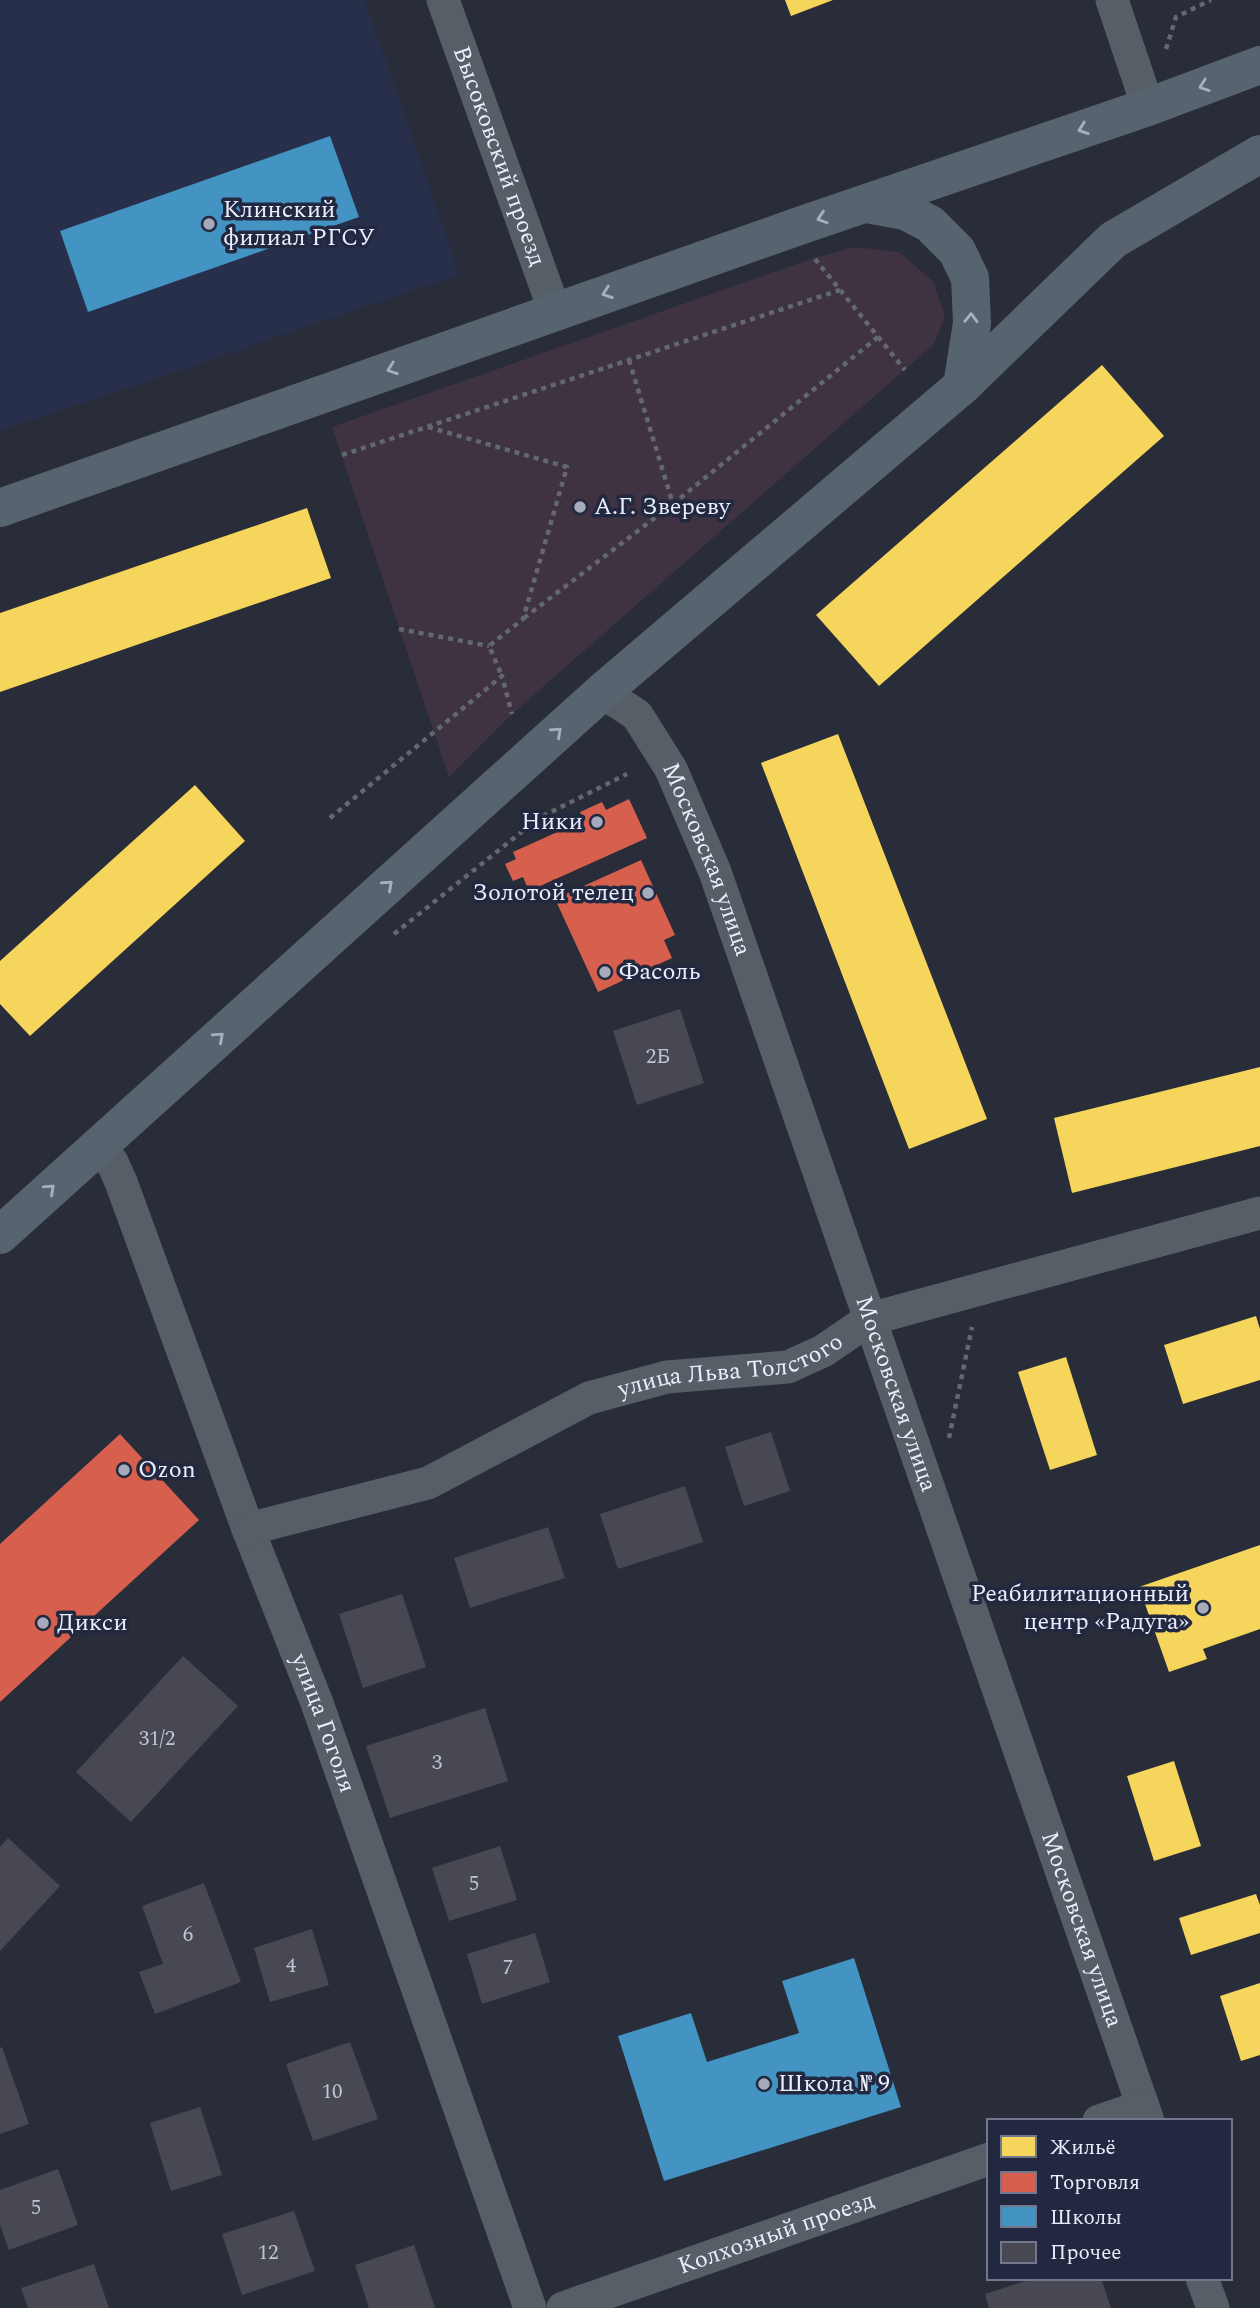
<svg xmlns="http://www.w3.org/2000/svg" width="1260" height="2308" viewBox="0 0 1260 2308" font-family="Spectral,serif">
<rect width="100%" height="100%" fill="#292c39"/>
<path fill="#282f4b" d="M0 0H365L460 275 0 431Z"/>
<path fill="#3f3341" d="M855 247 899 252 933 281 945 316 934 344 512 714 449 777 332 427 814 258Z"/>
<g fill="#f6d55c">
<path d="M785 0H833L791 16Z"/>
<path d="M1102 365 1164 436 879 686 816 615Z"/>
<path d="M307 508 331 578 0 692V613Z"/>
<path d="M838 734 987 1119 909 1149 761 763Z"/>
<path d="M195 785 245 841 30 1036 0 1004V961Z"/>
<path d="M1260 1067V1146L1072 1193 1054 1118Z"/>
<path d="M1256 1316 1260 1329V1380L1183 1404 1164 1345Z"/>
<path d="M1066 1357 1097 1455 1050 1470 1018 1372Z"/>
<path d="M1260 1545V1629L1203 1649 1207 1659 1169 1672 1139 1587Z"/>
<path d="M1174 1761 1201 1846 1154 1861 1127 1776Z"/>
<path d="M1256 1894 1260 1905V1933L1191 1955 1179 1918Z"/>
<path d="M1260 1983V2055L1241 2061 1220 1996Z"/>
</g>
<g fill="#d6604d">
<path d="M629 799 647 838 529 891 523 877 513 881 505 864 516 859 513 852 584 820 580 812 602 802 606 810Z"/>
<path d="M641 860 675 935 664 940 672 958 598 992 555 899Z"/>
<path d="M120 1434 199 1520 0 1702V1544Z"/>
</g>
<g fill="#4393c3">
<path d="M330 136 359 217 88 312 60 231Z"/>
<path d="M854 1958 901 2107 664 2181 618 2036 691 2013 707 2062 799 2033 782 1981Z"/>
</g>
<g fill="#484853">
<path d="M680 1009 704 1083 637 1105 613 1031Z"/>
<path d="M771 1432 790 1491 744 1506 725 1447Z"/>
<path d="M685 1486 703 1542 618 1569 600 1514Z"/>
<path d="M548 1527 565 1578 470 1608 454 1558Z"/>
<path d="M402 1594 426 1667 363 1688 339 1614Z"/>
<path d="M183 1656 238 1706 131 1822 76 1772Z"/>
<path d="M485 1708 508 1781 390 1818 366 1746Z"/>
<path d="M8 1838 60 1886 0 1951V1847Z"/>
<path d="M500 1846 517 1900 449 1921 432 1868Z"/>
<path d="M204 1883 241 1982 155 2014 139 1972 163 1964 142 1906Z"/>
<path d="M312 1929 329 1985 270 2002 254 1948Z"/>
<path d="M535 1933 550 1982 482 2004 467 1954Z"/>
<path d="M350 2042 378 2119 313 2141 286 2064Z"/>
<path d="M2 2047 29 2124 0 2134V2048Z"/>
<path d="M200 2107 222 2175 171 2191 150 2123Z"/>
<path d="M58 2169 78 2225 9 2250 0 2225V2190Z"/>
<path d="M294 2211 315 2271 242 2295 222 2234Z"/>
<path d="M414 2245 435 2308H369L355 2265Z"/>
<path d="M94 2264 109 2308H28L21 2288Z"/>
<path d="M1034 2278H1101L1111 2308H989L985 2294Z"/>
</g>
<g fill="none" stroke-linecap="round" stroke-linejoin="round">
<g stroke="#626870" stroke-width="4.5" stroke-dasharray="5 5" stroke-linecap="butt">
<path d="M1166 49 1176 17 1211 0"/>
<path d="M815 259 905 370"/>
<path d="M629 360 673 504 878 337"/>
<path d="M428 427 567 467 523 619 489 646 502 676"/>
<path d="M342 455 840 290"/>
<path d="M524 618 673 504"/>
<path d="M399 629 489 646"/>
<path d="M330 818 502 676 512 714"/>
<path d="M394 934 539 818 627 774"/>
<path d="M949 1438 972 1327"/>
</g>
<g stroke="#565e66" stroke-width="33">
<path id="s1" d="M443 0 555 312"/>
<path d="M1112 0 1148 107"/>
<path id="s2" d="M602 692 637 715 671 769 715 872 1148 2121"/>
<path id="s3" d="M95 1149 112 1162 121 1182 248 1529 317 1703 530 2308"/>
<path id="s4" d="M248 1529 428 1483 589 1398 667 1377 788 1367 823 1351 870 1319 1260 1213"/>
<path d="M1099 2121 1143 2106"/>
<path d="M1202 2278 1213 2308"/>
<path id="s5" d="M563 2308 989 2159"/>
</g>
<g stroke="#586370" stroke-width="38">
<path d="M867 204 905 211 930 224 957 251 970 278 972 323 962 386"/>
<path d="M0 508 802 225 1148 107 1260 65"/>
<path d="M0 1235 602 692 962 386 1113 240 1260 154"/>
</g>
</g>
<defs><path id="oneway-chevron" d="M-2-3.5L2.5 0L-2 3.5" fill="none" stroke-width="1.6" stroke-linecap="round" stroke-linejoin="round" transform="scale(1.75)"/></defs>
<g stroke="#a8afbf">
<use href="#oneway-chevron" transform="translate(1204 86) rotate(160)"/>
<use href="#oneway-chevron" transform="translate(1083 129) rotate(161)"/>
<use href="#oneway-chevron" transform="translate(822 218) rotate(162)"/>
<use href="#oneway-chevron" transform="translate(607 293) rotate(161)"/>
<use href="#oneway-chevron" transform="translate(971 318) rotate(-89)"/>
<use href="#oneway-chevron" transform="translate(392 369) rotate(160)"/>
<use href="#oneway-chevron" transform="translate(557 732) rotate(-42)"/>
<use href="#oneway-chevron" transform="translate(388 885) rotate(-42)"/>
<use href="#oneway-chevron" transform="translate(219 1037) rotate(-42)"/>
<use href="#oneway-chevron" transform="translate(50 1189) rotate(-42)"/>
</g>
<g fill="#a6aaba" stroke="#222840" stroke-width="2.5">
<circle cx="209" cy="224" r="7"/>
<circle cx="580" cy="507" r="7"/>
<circle cx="597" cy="822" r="7"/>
<circle cx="648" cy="893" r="7"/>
<circle cx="605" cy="972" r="7"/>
<circle cx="124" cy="1470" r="7"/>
<circle cx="1203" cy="1608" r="7"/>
<circle cx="43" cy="1623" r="7"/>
<circle cx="764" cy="2084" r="7"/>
</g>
<g text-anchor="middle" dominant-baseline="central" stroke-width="7" stroke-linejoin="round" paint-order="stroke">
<g font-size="21" fill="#c1c4d4">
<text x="658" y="1057">2Б</text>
<text x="157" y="1739">31/2</text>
<text x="437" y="1763">3</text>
<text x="474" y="1884">5</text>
<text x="188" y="1935">6</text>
<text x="291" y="1966">4</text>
<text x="508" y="1968">7</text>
<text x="332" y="2092">10</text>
<text x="36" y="2208">5</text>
<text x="268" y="2253">12</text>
</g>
<g font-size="24" fill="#e9eeff" stroke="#222840">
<text stroke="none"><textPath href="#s1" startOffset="166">Высоковский проезд</textPath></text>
<text stroke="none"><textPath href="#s2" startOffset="203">Московская улица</textPath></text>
<text stroke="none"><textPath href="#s4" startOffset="514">улица Льва Толстого</textPath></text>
<text stroke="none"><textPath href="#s2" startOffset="770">Московская улица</textPath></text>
<text stroke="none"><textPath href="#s3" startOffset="621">улица Гоголя</textPath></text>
<text stroke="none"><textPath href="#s2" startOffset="1337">Московская улица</textPath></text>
<text stroke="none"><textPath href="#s5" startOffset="226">Колхозный проезд</textPath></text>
</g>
<g font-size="24" fill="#e9eeff" stroke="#222840" text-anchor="start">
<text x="223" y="210">Клинский<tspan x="223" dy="28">филиал РГСУ</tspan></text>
<text x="594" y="507">А.Г. Звереву</text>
<text x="583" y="822" text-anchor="end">Ники</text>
<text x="634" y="893" text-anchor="end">Золотой телец</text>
<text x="619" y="972">Фасоль</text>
<text x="138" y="1470">Ozon</text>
<text x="1189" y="1594" text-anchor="end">Реабилитационный<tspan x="1189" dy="28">центр «Радуга»</tspan></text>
<text x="57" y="1623">Дикси</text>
<text x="778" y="2084">Школа № 9</text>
</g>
</g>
<rect x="987" y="2119" width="245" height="161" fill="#222840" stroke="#72778c" stroke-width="2"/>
<rect x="1001" y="2136" width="35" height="21" fill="#f6d55c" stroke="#72778c" stroke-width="2"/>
<text x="1050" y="2154" font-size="21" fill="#e9eeff">Жильё</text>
<rect x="1001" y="2172" width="35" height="21" fill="#d6604d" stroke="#72778c" stroke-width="2"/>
<text x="1050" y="2189" font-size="21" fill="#e9eeff">Торговля</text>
<rect x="1001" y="2206" width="35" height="21" fill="#4393c3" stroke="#72778c" stroke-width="2"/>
<text x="1050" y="2224" font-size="21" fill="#e9eeff">Школы</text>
<rect x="1001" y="2242" width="35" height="21" fill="#484853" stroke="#72778c" stroke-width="2"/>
<text x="1050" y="2259" font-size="21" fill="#e9eeff">Прочее</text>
</svg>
